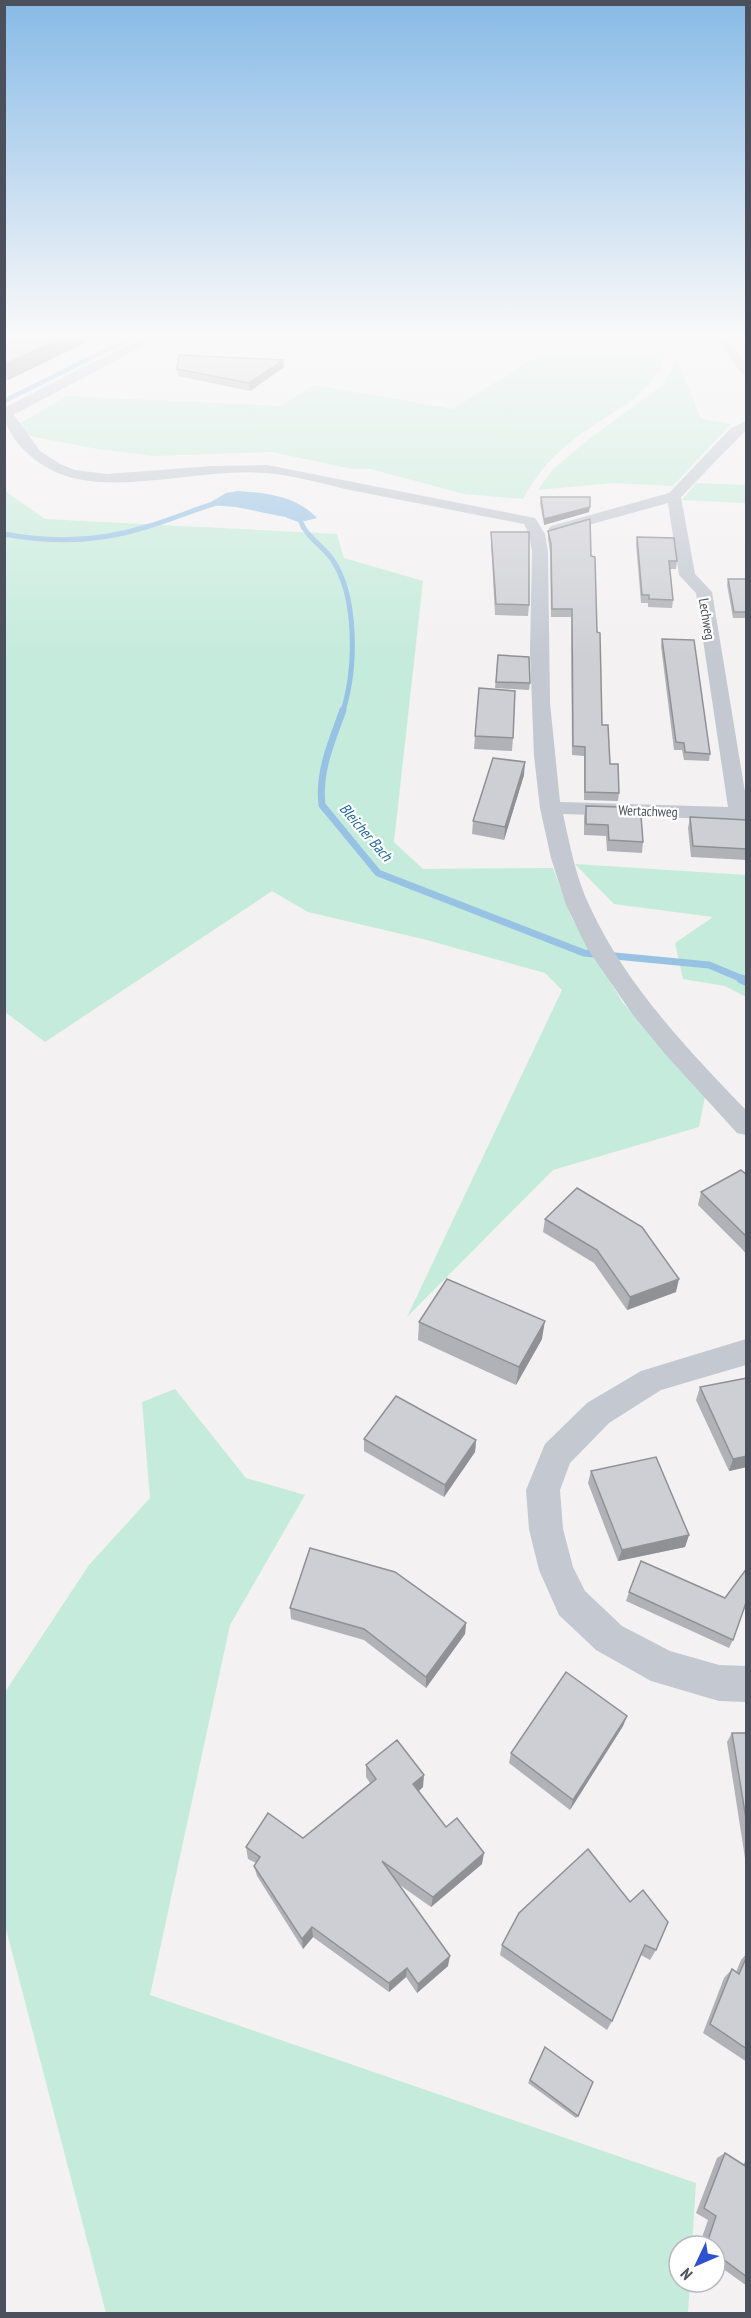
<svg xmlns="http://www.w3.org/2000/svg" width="751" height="2318" viewBox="0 0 751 2318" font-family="'PT Sans Narrow',sans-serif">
<rect width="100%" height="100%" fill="#f3f1f1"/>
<g fill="#c5ebdc">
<path d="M568 334H655L668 355 656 356 614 345 562 340Z"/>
<path d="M557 343 610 347 665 361C643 402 613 410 578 436 554 454 537 473 523 499L465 494 370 469H352L272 452 153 456 92 448 30 436 19 424 67 396 281 406 314 385 453 409Z"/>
<path d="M677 358 701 419 731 424 673 486 612 483 538 490 553 469 585 442 664 384Z"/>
<path d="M696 483 746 485V503L682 500Z"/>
<path d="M5 491 45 519 337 534 344 558 423 581 394 842 423 869 553 868 571 917 623 1003 706 1092 699 1127 553 1170 407 1317 562 990 545 973 427 940 308 912 272 891 45 1042 5 1012Z"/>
<path d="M575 864 746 875V997L725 986 683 979 675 943 713 917 614 904Z"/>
<path d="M175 1389 246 1478 305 1495 230 1625 150 1995 696 2183 692 2246H679V2282H690L688 2313H106L5 1925V1692L89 1565 150 1498 142 1402Z"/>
</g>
<path fill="#97c2e3" d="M238 491C267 493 296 496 317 518L305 521 236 507 210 505 211 502 226 493Z"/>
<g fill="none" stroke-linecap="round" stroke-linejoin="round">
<path stroke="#97c2e3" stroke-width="4.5" d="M4 401 139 334"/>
<g stroke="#97c2e3" stroke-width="5">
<path d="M289 516 300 520C306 537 321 544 332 559 358 597 356 669 343 711"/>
<path d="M4 534C51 543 99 542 146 527 171 520 195 509 220 502"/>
</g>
<path stroke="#97c2e3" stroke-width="7" d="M343 710C332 741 318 771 322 805L378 873 584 953 709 965 745 980"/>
<path stroke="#97c2e3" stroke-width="9" d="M741 979 746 981"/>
<g fill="#c3c8d1" fill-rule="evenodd">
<path d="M152 334H381L375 337 308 342 157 338 153 337Z"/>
<path d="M427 334C443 333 485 330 496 339L490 342 433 337Z"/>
<path d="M713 334H725L746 363V375L742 374Z"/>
<path d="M4 410 11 411 40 451 60 464 75 470 107 474 212 466 267 465 535 518 545 534 548 552 550 703 560 802 728 807 696 593 679 575 668 503 556 534 548 529 551 526 669 493 731 428 746 421V430L681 497 695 574 712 592 746 798V820L563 814C570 846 576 878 590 907 626 985 687 1049 746 1110V1135L737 1133 666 1055 633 1015 587 948 566 905 551 858 540 808 534 756 530 651 532 552 529 534 524 524C466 513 408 501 350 490 323 484 294 475 265 473 204 468 122 494 66 476 40 468 4 440 4 410Z"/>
<path d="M746 1339V1365L661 1390 609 1423 570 1463 560 1490 563 1529 573 1567 585 1591 622 1626 670 1651 719 1665 746 1666V1702L719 1701 651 1681 596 1650 559 1615 539 1570 529 1529 526 1490 545 1444 587 1403 641 1371Z"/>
</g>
<path fill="#c6cad7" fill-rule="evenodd" d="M149 334H166L4 420V408Z"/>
</g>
<g fill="#b1b2b7">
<path d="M4 334H104L8 380 4 379Z"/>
<path d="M511 334H575L574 340Z"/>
<path d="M283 360 284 367 250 391 178 376 177 369Z"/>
<path d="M541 497 589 512 544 525 540 503Z"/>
<path d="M548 531 591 556 597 632 602 725 610 764 619 793 618 801 584 800V756L572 755 571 617H551L550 552 548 539Z"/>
<path d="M491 532 529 605 528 616 495 615 491 543Z"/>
<path d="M637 537 677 561 676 569H670L673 600 672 608 648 607V603H641L636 544Z"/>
<path d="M728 579H747V618H733L727 585Z"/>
<path d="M662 639 710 754 709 761 684 760 682 750H674L661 646Z"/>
<path d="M498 655 530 683 529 690 495 688Z"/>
<path d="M479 688 513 738 512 751 474 749Z"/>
<path d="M524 775 504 840 472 834 473 821Z"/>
<path d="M586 806 621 815 643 842 642 853 607 851 606 836 584 835V817Z"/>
<path d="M690 817 747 820V860L691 857 688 828Z"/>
<path d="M747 1175V1255L742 1249 698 1205 701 1192Z"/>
<path d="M545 1219 676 1292 627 1310 594 1263 543 1232Z"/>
<path d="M419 1322 542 1339 516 1385 418 1340Z"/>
<path d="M700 1387 747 1467 729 1471 696 1400Z"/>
<path d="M364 1439 476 1440 475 1452 444 1497 364 1451Z"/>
<path d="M591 1471 689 1535 685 1547 618 1561 588 1483Z"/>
<path d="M629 1592 725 1598 733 1640 729 1648 626 1601Z"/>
<path d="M290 1608 466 1623 465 1634 426 1688 364 1640 291 1619Z"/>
<path d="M627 1716 623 1726 570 1810 509 1763 511 1753Z"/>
<path d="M732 1733H747V1871L727 1742Z"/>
<path d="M366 1765 423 1787 419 1791 446 1827 482 1864 431 1907 397 1883 448 1966 417 1993 406 1977 389 1992 313 1937 303 1949 257 1876 254 1866 256 1863 248 1859 246 1847 303 1838 370 1783 366 1777Z"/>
<path d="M630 1902 656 1950 650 1960 641 1955 612 2021 607 2030 500 1955 502 1945Z"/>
<path d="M747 1953V2062L703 2033 724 1978 732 1969 736 1972 741 1960Z"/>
<path d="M545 2047 578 2116 576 2118 528 2083Z"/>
<path d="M725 2153 743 2165 747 2158V2286L715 2263V2246H699L708 2220 696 2213 717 2158Z"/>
</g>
<g fill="#909195">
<path d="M71 334H104L8 380 5 364Z"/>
<path d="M283 360 284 367 250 391 249 383Z"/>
<path d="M590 507 589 512 544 525V519Z"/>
<path d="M525 762 524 775 504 840 505 827Z"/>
<path d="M679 1279 676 1292 627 1310 630 1297Z"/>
<path d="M545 1321 542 1339 516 1385 519 1367Z"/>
<path d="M476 1440 475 1452 444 1497 445 1485Z"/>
<path d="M747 1456V1467L729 1471 733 1459Z"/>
<path d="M689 1535 685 1547 618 1561 622 1550Z"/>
<path d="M466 1623 465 1634 426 1688V1677Z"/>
<path d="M627 1716 623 1726 570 1810 573 1800Z"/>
<path d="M424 1775 423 1787 413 1796V1784Z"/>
<path d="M484 1853 482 1864 431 1907 433 1897Z"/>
<path d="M312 1927 313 1937 303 1949 302 1939Z"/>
<path d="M450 1956 448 1966 417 1993 418 1984Z"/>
<path d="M407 1968 406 1977 389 1992V1983Z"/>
</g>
<g fill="#cecfd5" stroke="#909195" stroke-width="1.5">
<path d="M4 334H71L5 364H4Z"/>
<path d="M179 355 283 360 249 383 177 369Z"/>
<path d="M541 497H590V507L544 519Z"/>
<path d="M590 519 591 556 595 557 597 632 600 633 602 725H608L610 764H618L619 793 585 792V747L573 746 572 609H552L551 544 548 531Z"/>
<path d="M491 532H529V605L496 604Z"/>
<path d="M637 537 674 538 677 561H669L673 600 649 599V595H642Z"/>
<path d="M728 579H747V612H734Z"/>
<path d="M662 639 694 640 710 754 685 752 684 743 676 742Z"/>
<path d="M498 655 529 657 530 683 496 682Z"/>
<path d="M479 688 515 691 513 738 475 736Z"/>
<path d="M493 758 525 762 505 827 473 821Z"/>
<path d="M586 806 620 807 621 815 641 816 643 842 609 840 608 825 586 824Z"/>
<path d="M690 817 747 820V849L693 846Z"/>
<path d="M741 1170 747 1175V1237L701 1192Z"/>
<path d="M577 1188 642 1227 679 1279 630 1297 597 1250 545 1219Z"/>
<path d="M447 1279 545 1321 519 1367 419 1322Z"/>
<path d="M747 1378V1456L733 1459 700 1387Z"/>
<path d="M396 1396 476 1440 445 1485 364 1439Z"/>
<path d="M656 1457 689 1535 622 1550 591 1471Z"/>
<path d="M310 1548 395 1572 466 1623 426 1677 364 1629 290 1608Z"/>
<path d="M641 1561 725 1598 747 1568V1600L733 1640 629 1592Z"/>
<path d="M566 1672 627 1716 573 1800 511 1753Z"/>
<path d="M732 1733H747V1825Z"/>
<path d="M397 1740 424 1775 413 1784 446 1827 457 1818 484 1853 433 1897 382 1861 450 1956 418 1984 407 1968 389 1983 312 1927 302 1939 254 1866 260 1857 246 1847 268 1813 303 1838 376 1779 366 1765Z"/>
<path d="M588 1849 630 1902 643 1890 668 1922 656 1950 645 1945 612 2021 502 1945 519 1913Z"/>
<path d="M747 1956V2049L710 2024 732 1969 739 1974Z"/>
<path d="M545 2047 593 2082 578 2116 530 2080Z"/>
<path d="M725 2153 747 2167V2277L715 2253V2246H706L716 2216 704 2208Z"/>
</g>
<linearGradient id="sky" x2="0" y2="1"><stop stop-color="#87bae6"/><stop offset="0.51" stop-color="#faf9f9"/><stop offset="1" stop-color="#faf9f9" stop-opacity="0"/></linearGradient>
<rect width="751" height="658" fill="url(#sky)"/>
<g text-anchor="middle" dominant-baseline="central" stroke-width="4.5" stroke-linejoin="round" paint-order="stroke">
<g font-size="14" fill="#4b505c" stroke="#fff">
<text transform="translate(707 619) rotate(81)">Lechweg</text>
<text transform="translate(648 811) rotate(2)">Wertachweg</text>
</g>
<g font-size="15" font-style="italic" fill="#1d669d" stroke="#fff">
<text transform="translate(366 832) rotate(49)">Bleicher Bach</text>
</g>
</g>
<rect width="751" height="2318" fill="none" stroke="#4b505c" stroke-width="12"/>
<g transform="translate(697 2264) rotate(226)"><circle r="28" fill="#ffffff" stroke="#b7b9be" stroke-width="1.5"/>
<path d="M0-4.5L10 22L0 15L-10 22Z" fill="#2e51cf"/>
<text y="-9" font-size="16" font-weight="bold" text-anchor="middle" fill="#4b505c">N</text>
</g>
</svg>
